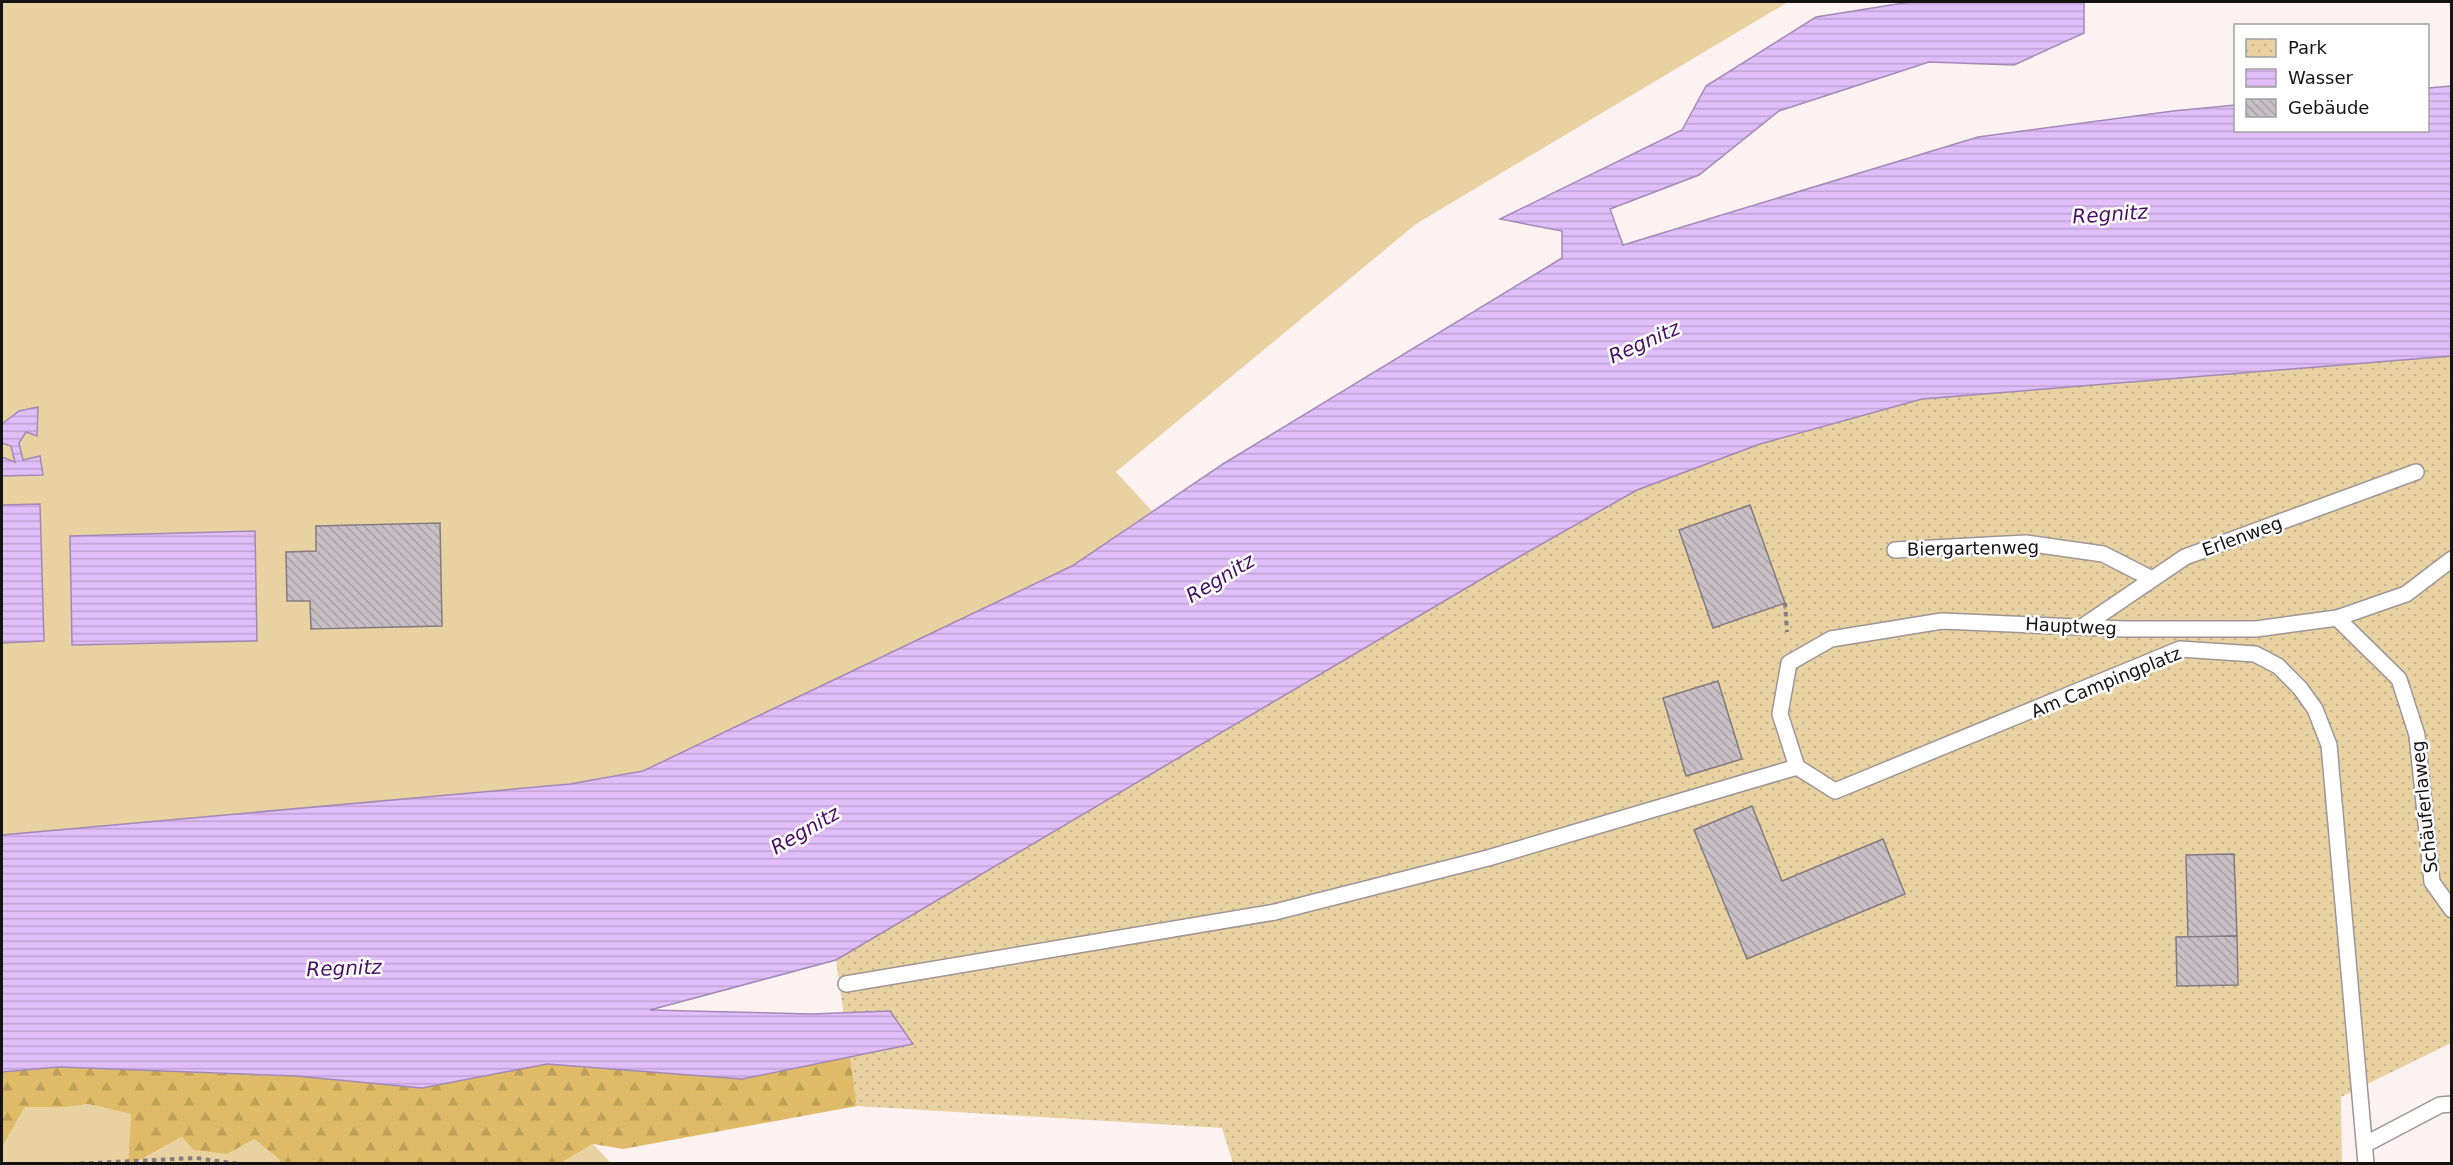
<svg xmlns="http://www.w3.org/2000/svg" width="2453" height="1165" viewBox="0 0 2453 1165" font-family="'DejaVu Sans',sans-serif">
<defs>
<pattern id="forest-firs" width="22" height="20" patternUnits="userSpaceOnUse" patternTransform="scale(1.5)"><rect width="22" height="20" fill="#dfbb68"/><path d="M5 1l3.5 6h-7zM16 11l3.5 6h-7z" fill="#bea059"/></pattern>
<pattern id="park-dots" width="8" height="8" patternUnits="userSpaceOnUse" patternTransform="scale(1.5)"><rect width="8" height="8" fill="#e8d2a2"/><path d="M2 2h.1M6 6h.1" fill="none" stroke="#c6b38a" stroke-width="1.8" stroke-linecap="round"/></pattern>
<pattern id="water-rules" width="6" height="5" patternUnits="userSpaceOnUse" patternTransform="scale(1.5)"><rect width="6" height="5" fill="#e0bef9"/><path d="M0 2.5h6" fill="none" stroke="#bfa2d4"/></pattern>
<pattern id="building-back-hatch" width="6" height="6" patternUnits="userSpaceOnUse" patternTransform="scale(1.5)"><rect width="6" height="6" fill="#c8bfc4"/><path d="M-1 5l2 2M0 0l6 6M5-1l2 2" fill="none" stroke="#aba3a7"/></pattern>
</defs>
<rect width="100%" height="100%" fill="#fdf2f2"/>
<g fill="#e8d2a2">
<path d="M2 2H1788L1416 224 1116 472 1152 511 1072 566 642 771 570 784 2 835Z"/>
<path d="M88 1104 131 1114 128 1163 2 1164V1147L25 1107H67Z"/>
<path d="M182 1137 254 1139 280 1160 279 1164H135Z"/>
<path d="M593 1144 611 1163 559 1164Z"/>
</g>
<path fill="url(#forest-firs)" d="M850 1056 857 1106 623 1149 593 1144 559 1164 279 1163 280 1160 254 1139 227 1154 194 1150 182 1137 135 1163H128L131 1114 88 1104 67 1107H25L2 1147V1072L59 1067 296 1076 422 1088 547 1064 742 1079Z"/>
<path fill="url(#park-dots)" d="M2451 356V1043L2341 1097 2342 1163H1233L1222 1128 857 1106 836 960 1524 554 1637 490 1760 444 1922 399Z"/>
<g fill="url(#water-rules)" stroke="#a38ab4" stroke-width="1.5">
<path d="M1910 2H2084V33L2014 65 1929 62 1779 111 1699 175 1610 209 1623 245 1978 137 2173 111 2235 105 2236 130H2428V88L2451 86V356L1922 399 1760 444 1637 490 1524 554 836 960 650 1010 812 1014 890 1011 913 1044 742 1079 547 1064 422 1088 296 1076 59 1067 2 1072V835L570 784 643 771 1072 566 1223 464 1562 258V231L1500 219 1682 130 1706 86 1816 17Z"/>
<path d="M38 407 37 436 26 432 19 443 23 460 40 456 43 475 2 476V457L15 462 11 446 2 443V424L19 411Z"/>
<path d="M40 504 44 641 2 643V505Z"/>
<path d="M255 531 257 641 72 645 70 536Z"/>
</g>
<g fill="url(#building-back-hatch)" stroke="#837b7f" stroke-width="1.5">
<path d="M1750 505 1785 603 1713 628 1679 530Z"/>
<path d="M440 523 442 626 311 629 310 601H287L286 552 316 551V526Z"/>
<path d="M1718 681 1742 759 1686 776 1663 698Z"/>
<path d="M1752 806 1782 881 1883 839 1905 894 1747 959 1694 830Z"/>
<path d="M2234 854 2237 936 2188 938 2186 855Z"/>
<path d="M2237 936 2238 985 2177 986 2176 937Z"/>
</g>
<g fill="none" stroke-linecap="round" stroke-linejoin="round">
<g stroke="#9f9595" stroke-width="18">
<g id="service">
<path d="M1895 550 2026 543 2103 554 2152 579"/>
<path d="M2337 618 2399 679 2417 735 2432 882 2452 910"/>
<path d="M2082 627 2185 557 2416 472"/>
<path d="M1797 767 1835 791 2180 649 2255 654 2278 666 2300 688 2315 709 2329 745 2366 1164"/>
<path d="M1797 767 1780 714 1789 663 1831 639 1942 621 2124 629H2256L2337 618 2406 594 2452 559"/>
<path d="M846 984 1275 912 1488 858 1797 767"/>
<path d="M2366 1144 2440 1105 2452 1104"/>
</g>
</g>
<g stroke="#857e7e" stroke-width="4" stroke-dasharray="4.5 4.5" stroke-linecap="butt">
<path d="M1785 603 1787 632"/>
<path d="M71 1164 196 1158 239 1164"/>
</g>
<use href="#service" stroke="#fff" stroke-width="15"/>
</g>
<g text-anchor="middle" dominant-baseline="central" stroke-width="5" stroke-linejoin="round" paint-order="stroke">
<g font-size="18" fill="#151212" stroke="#fff">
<text transform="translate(2242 536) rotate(-20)">Erlenweg</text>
<text transform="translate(1973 548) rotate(-1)">Biergartenweg</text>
<text transform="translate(2071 626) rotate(3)">Hauptweg</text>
<text transform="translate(2106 682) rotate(-22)">Am Campingplatz</text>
<text transform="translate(2424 807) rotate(-96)">Schäuferlaweg</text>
</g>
<g font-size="20" font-style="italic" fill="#480f65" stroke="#fff">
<text transform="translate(2110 214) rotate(-4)">Regnitz</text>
<text transform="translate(1644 342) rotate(-24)">Regnitz</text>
<text transform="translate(1220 578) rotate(-31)">Regnitz</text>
<text transform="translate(805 830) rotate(-30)">Regnitz</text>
<text transform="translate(344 968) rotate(-2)">Regnitz</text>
</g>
</g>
<rect width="2453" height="1165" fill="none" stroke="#151212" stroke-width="6"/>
<rect x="2234" y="24" width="195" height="108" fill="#ffffff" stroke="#a1a0a0" stroke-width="1.5"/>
<rect x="2246" y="39" width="30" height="18" fill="url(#park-dots)" stroke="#a1a0a0" stroke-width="1.5"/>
<text x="2288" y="54" font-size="18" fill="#151212">Park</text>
<rect x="2246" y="69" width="30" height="18" fill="url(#water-rules)" stroke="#a1a0a0" stroke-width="1.5"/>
<text x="2288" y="84" font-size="18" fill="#151212">Wasser</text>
<rect x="2246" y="99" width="30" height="18" fill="url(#building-back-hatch)" stroke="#a1a0a0" stroke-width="1.5"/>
<text x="2288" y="114" font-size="18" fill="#151212">Gebäude</text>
</svg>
